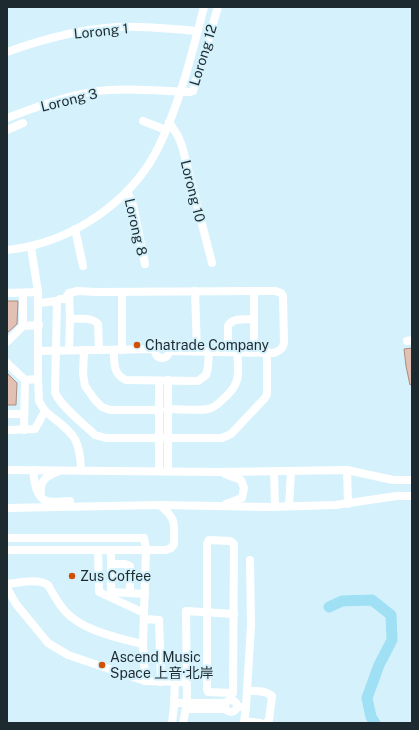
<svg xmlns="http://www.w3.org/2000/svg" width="419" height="730" viewBox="0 0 419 730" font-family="'Public Sans','Noto Sans SC',sans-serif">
<rect width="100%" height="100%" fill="#d5f2fc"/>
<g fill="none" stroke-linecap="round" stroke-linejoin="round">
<path stroke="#9fe0f5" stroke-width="11" d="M329 607 342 601 372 600 391 615 392 640 379 665 367 698 371 717 375 723"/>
</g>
<g fill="#e2c0b4" stroke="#ab8c80">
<path d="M7 301H18L17 324 7 333Z"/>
<path d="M412 348V384L410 385 406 366 404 349Z"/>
<path d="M7 373 17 383 16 405H7Z"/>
</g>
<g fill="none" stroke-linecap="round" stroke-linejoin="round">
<g stroke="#fff" stroke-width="8">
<path d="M7 52C43 39 80 29 118 27 145 26 172 29 198 31"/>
<path d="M7 118C34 108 63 97 92 92 120 87 160 91 189 92L193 91 218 7"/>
<path d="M143 121 166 130"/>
<path d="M169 122 178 136 182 146 212 263"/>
<path d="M7 130 23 123"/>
<path d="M127 191 133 205 145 264"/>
<path d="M75 229 83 266"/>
<path d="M7 250C15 249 23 248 31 246 84 233 135 196 159 146 180 103 192 53 204 7"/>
<path d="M195 291 197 351"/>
<path d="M254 291V352"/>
<path d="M122 292V350"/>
<path d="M7 293 38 292"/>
<path d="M69 293 70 319"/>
<path d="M57 301 55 392C59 405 85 425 95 435L106 438H222L231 434 265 398 267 394V352"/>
<path d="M39 303 57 301 60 299H65L69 293 78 291 96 292 275 291 281 293 283 296 284 342C283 349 280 350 274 353L169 351"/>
<path d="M23 326V293"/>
<path d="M407 341 412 340"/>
<path d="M7 342 23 326 39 325"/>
<circle cx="162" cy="351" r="7"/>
<path d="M69 350 70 319C79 319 92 317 98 324L99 350"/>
<path d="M84 350 83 374 85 386 95 400 102 407 110 410H160"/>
<path d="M114 350C114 362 113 375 126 380L198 381 206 375 208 367 209 351"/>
<path d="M39 351 155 349"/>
<path d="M228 351V326C232 317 246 320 254 319"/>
<path d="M7 363 25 380 38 379"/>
<path d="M159 381V471"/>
<path d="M168 409C179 409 198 411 208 409 213 408 218 404 221 401 241 384 239 376 237 351"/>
<path d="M45 411C71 433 80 434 81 470"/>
<path d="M7 414H24"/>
<path d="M7 430 35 429 45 411 39 401 38 379V292L31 247"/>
<path d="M24 430 25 380"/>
<path d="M7 470 218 472 347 470 393 480H412"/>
<path d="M34 470C33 479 36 498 47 501 54 503 63 501 70 501"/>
<path d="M347 470 348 504"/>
<path d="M168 471V380"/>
<path d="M274 471 275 507"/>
<path d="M225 474 241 480 244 488 242 498 226 504"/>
<path d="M41 495C39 481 46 476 57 472"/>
<path d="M289 506 291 471"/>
<path d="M7 508 160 505 269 507 335 505 397 496H412"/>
<path d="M7 538H144L146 550 143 644 145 681"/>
<path d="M209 540 230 541 234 544 233 693 208 692 207 689V544Z"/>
<path d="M7 550H166L171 548 174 544C174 523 177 520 160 505"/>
<path d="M98 550 99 592 144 613"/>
<path d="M111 550V590L112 592 145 594"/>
<path d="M111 564H125L130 566V593"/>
<path d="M7 584C20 583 37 578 48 585 55 597 62 611 74 619 89 631 124 640 143 644"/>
<path d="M7 588 16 604 48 643 68 655 145 681 186 682"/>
<path d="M144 619 159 620 161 682"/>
<path d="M247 691C255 691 265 690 272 696L269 720 266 723"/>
<circle cx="231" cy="706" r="6"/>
<path d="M175 703H225"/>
<path d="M242 707H246L244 723"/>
<path d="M246 707 251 625 250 560"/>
<path d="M187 709H225"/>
<path d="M244 721 260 723"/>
<path d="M172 723 174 706 175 681"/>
<path d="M183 723 187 703 186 611 234 614"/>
</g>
</g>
<g fill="#d34f03" stroke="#d5f2fc" stroke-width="1.5">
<circle cx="137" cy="345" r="4"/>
<circle cx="72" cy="576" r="4"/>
<circle cx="102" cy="665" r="4"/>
</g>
<g text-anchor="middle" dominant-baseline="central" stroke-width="4" stroke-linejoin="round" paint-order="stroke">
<g font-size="14" fill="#1d2b30" stroke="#d5f2fc">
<text transform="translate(101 31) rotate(-6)">Lorong 1</text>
<text transform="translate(203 55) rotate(-73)">Lorong 12</text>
<text transform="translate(69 100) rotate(-14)">Lorong 3</text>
<text transform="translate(193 191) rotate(76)">Lorong 10</text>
<text transform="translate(136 227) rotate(77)">Lorong 8</text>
</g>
<g font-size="14" fill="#1d2b30" stroke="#d5f2fc" text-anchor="start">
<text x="145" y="345">Chatrade Company</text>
<text x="80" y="576">Zus Coffee</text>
<text x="110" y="657">Ascend Music<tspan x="110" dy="16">Space 上音·北岸</tspan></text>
</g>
</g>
<rect width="419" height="730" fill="none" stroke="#1d2b30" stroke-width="16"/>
</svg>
